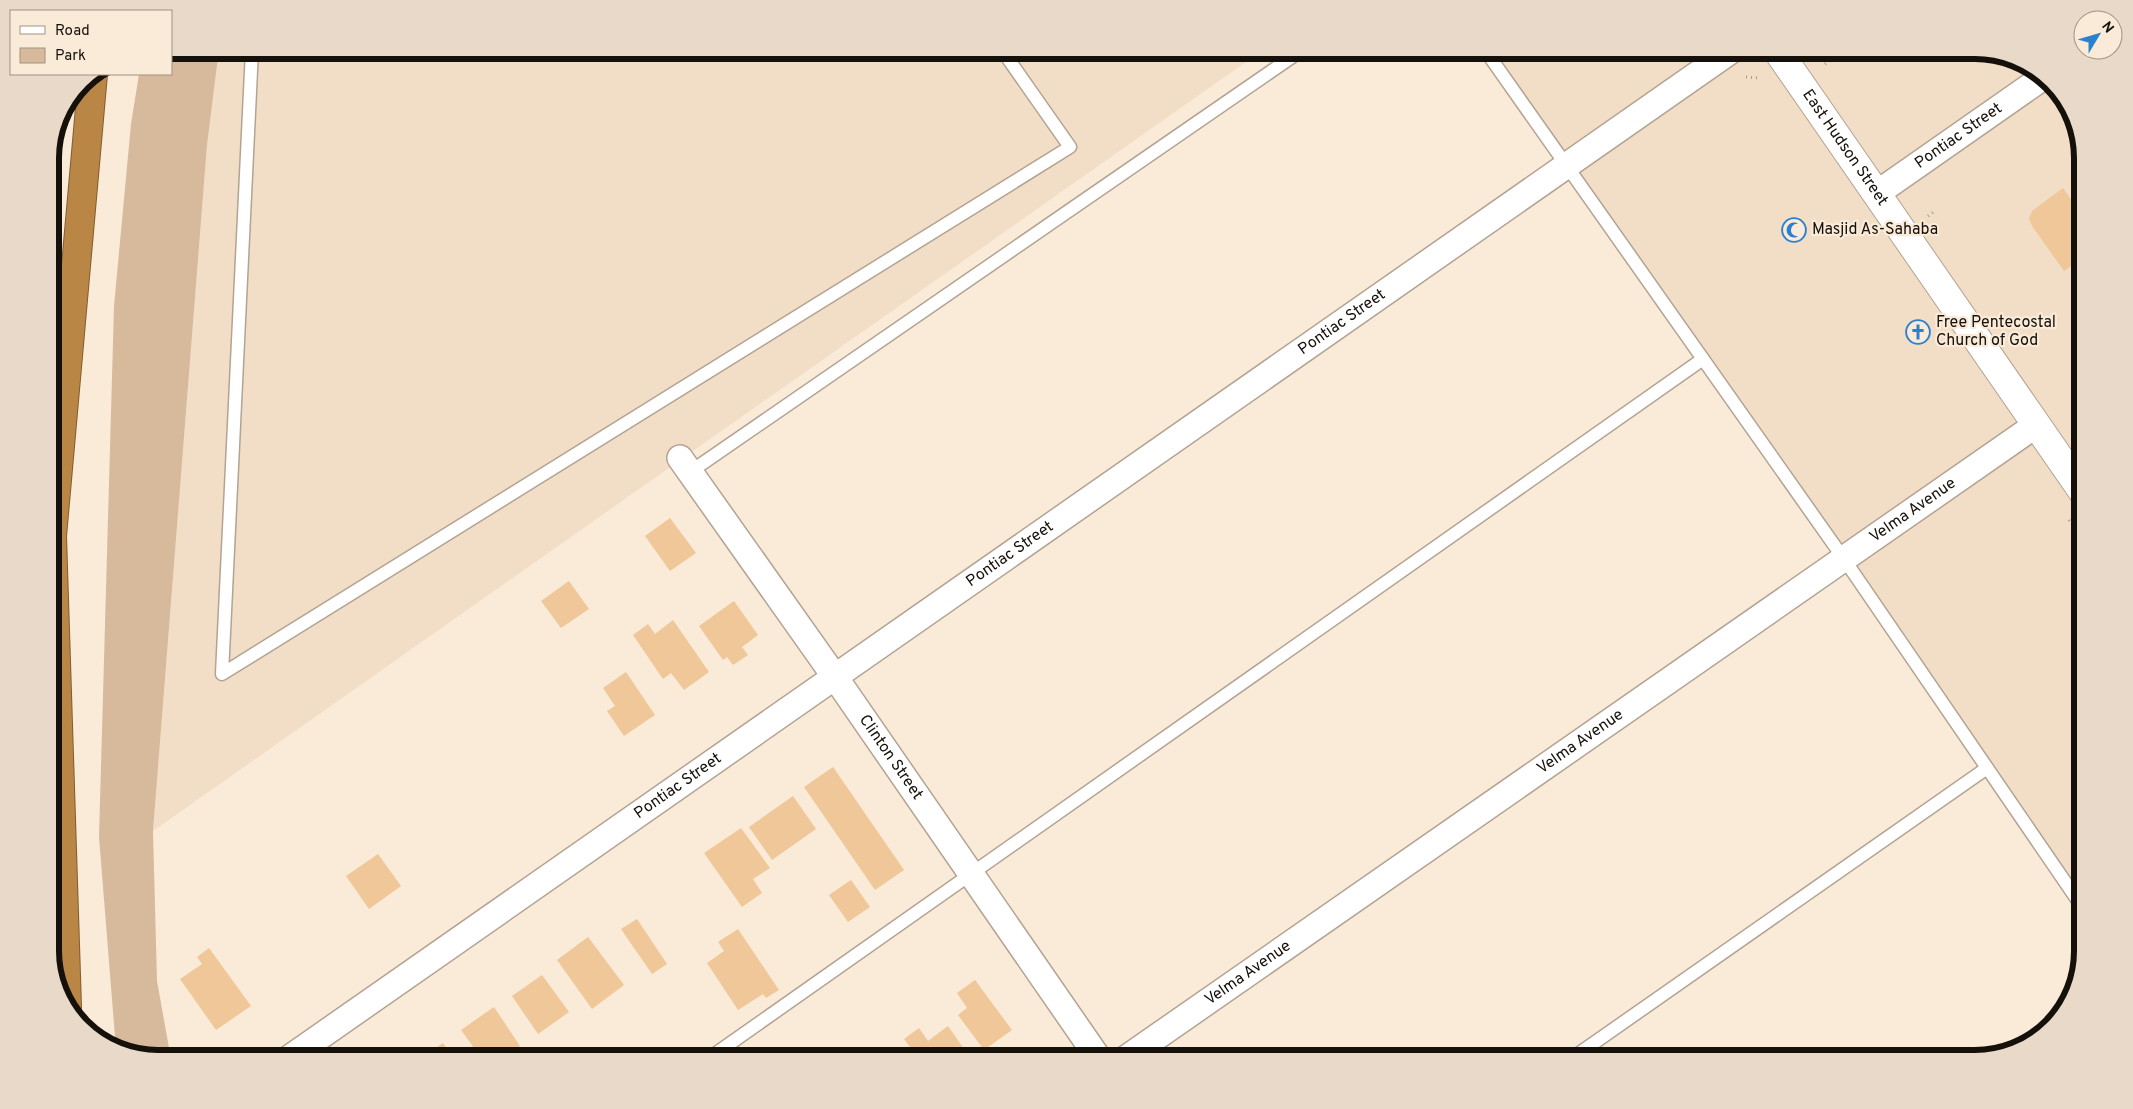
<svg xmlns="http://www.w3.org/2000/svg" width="2133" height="1109" viewBox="0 0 2133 1109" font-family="Overpass,sans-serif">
<rect width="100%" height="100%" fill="#faead8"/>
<g fill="#f2dec6">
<path d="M221 50H1263L153 831 207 145 217 65Z"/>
<path d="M1480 50H1975L2023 61 2065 98 2083 151V908Z"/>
</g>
<path fill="#d7ba9b" d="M171 50H221L217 65 207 145 153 831 157 981 171 1059H158L116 1049 99 837 114 306 131 124 139 74H171Z"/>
<g fill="#f0c799">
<path d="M2063 188 2083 217V258L2064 271 2032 226 2029 218 2032 211Z"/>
<path d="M670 518 696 553 670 571 645 536Z"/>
<path d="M569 581 589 609 561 628 541 601Z"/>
<path d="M734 601 758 635 742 647 748 655 733 665 727 657 723 660 699 626Z"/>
<path d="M673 620 709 672 684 690 671 673 663 679 633 635 648 624 655 634Z"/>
<path d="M626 672 655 715 624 736 607 711 615 706 603 688Z"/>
<path d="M833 767 904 870 875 890 804 787Z"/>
<path d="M793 796 816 829 772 860 749 827Z"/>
<path d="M741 828 770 868 753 879 762 893 742 907 704 853Z"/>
<path d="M378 854 401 886 369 909 346 876Z"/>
<path d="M851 880 870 907 848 922 829 895Z"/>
<path d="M637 919 667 964 652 974 621 929Z"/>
<path d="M738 929 779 990 766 998 763 994 738 1010 707 963 724 951 718 942Z"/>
<path d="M588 937 624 985 592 1009 557 960Z"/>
<path d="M209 948 251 1006 216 1030 180 979 202 964 197 957Z"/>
<path d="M542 975 569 1012 538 1034 512 996Z"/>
<path d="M975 980 1012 1030 984 1050 958 1015 967 1008 957 993Z"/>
<path d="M494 1007 520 1046 501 1059H482L461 1030Z"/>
<path d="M948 1026 971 1059H919L904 1039 919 1028 928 1041Z"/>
<path d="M443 1043 454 1059H420Z"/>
</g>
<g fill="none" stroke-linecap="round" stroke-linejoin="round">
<g stroke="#b3a393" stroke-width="15">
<g id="lane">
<path d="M252 50 222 674 1070 147 1002 50"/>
<path d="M1485 50 1844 559 2083 908"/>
<path d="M690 472 1302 50"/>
<path d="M708 1059 1703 359"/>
<path d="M1571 1059 1987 768"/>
</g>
</g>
<g stroke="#b3a393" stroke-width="28">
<g id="street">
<path id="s1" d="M1876 194 2042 78"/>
<path id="s2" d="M680 458 835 677 1099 1059"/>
<path id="s3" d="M288 1059 1732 50"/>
<path id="s4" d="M1125 1059 2036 425"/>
</g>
</g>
<g stroke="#b3a393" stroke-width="30">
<g id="secondary">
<path id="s5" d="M1777 50 2083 492"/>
</g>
</g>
<g stroke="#805d31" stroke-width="30">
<path id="highway" d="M67 1007 52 536 93 74"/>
</g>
<g stroke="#a59a8c" stroke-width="3" stroke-dasharray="1 4" stroke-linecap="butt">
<path d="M1825 64 1833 58"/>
<path d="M1746 77 1759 78"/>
<path d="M1928 216 1935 211"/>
<path d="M2069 520 2083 540"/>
</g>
<use href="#lane" stroke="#fff" stroke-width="12"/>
<use href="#street" stroke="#fff" stroke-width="25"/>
<use href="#secondary" stroke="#fff" stroke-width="28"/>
<use href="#highway" stroke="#ba8646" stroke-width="28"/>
</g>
<defs>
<g id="mosque-ring" transform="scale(1.25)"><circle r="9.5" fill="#faead8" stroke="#2981cf" stroke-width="1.5"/><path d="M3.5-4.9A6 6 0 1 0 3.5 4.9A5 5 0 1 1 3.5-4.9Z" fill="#2981cf"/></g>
<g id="church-ring" transform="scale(1.25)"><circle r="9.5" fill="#faead8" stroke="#2981cf" stroke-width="1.5"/><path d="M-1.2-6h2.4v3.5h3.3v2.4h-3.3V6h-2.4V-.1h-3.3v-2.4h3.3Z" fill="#2981cf"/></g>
</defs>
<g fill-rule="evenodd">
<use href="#mosque-ring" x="1794" y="230"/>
<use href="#church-ring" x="1918" y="332"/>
</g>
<g text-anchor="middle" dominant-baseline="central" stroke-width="4.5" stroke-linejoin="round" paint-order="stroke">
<g font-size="16" fill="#15100a" stroke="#faead8">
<text stroke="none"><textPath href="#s1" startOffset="101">Pontiac Street</textPath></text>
<text stroke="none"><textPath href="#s5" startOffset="119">East Hudson Street</textPath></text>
<text stroke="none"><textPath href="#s3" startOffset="1286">Pontiac Street</textPath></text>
<text stroke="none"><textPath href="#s4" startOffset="960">Velma Avenue</textPath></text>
<text stroke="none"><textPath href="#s3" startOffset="881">Pontiac Street</textPath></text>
<text stroke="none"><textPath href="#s4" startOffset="555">Velma Avenue</textPath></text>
<text stroke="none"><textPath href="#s2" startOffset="366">Clinton Street</textPath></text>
<text stroke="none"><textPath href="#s3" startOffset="476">Pontiac Street</textPath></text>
<text stroke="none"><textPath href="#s4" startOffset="150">Velma Avenue</textPath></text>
</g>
<g font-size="16" fill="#15100a" stroke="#faead8" text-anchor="start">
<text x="1812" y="230">Masjid As-Sahaba</text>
<text x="1936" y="323">Free Pentecostal<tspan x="1936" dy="18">Church of God</tspan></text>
</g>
</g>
<path d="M0 0H2133V1109H0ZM158 59H1975A99 99 0 0 1 2074 158V951A99 99 0 0 1 1975 1050H158A99 99 0 0 1 59 951V158A99 99 0 0 1 158 59Z" fill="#e8d9c8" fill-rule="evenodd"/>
<path fill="none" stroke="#15100a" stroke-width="6" d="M158 59H1975A99 99 0 0 1 2074 158V951A99 99 0 0 1 1975 1050H158A99 99 0 0 1 59 951V158A99 99 0 0 1 158 59Z"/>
<rect x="10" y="10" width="162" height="65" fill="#faead8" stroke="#9e9386"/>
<rect x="20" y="26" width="25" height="8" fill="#ffffff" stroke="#9e9386"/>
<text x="55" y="35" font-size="15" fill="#15100a">Road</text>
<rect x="20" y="48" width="25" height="15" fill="#d7ba9b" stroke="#9e9386"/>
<text x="55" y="60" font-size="15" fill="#15100a">Park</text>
<g transform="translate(2098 35) rotate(52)"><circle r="24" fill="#faead8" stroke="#9e9386"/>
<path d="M0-4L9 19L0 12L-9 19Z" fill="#2981cf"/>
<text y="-8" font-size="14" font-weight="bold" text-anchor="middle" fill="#15100a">N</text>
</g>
</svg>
